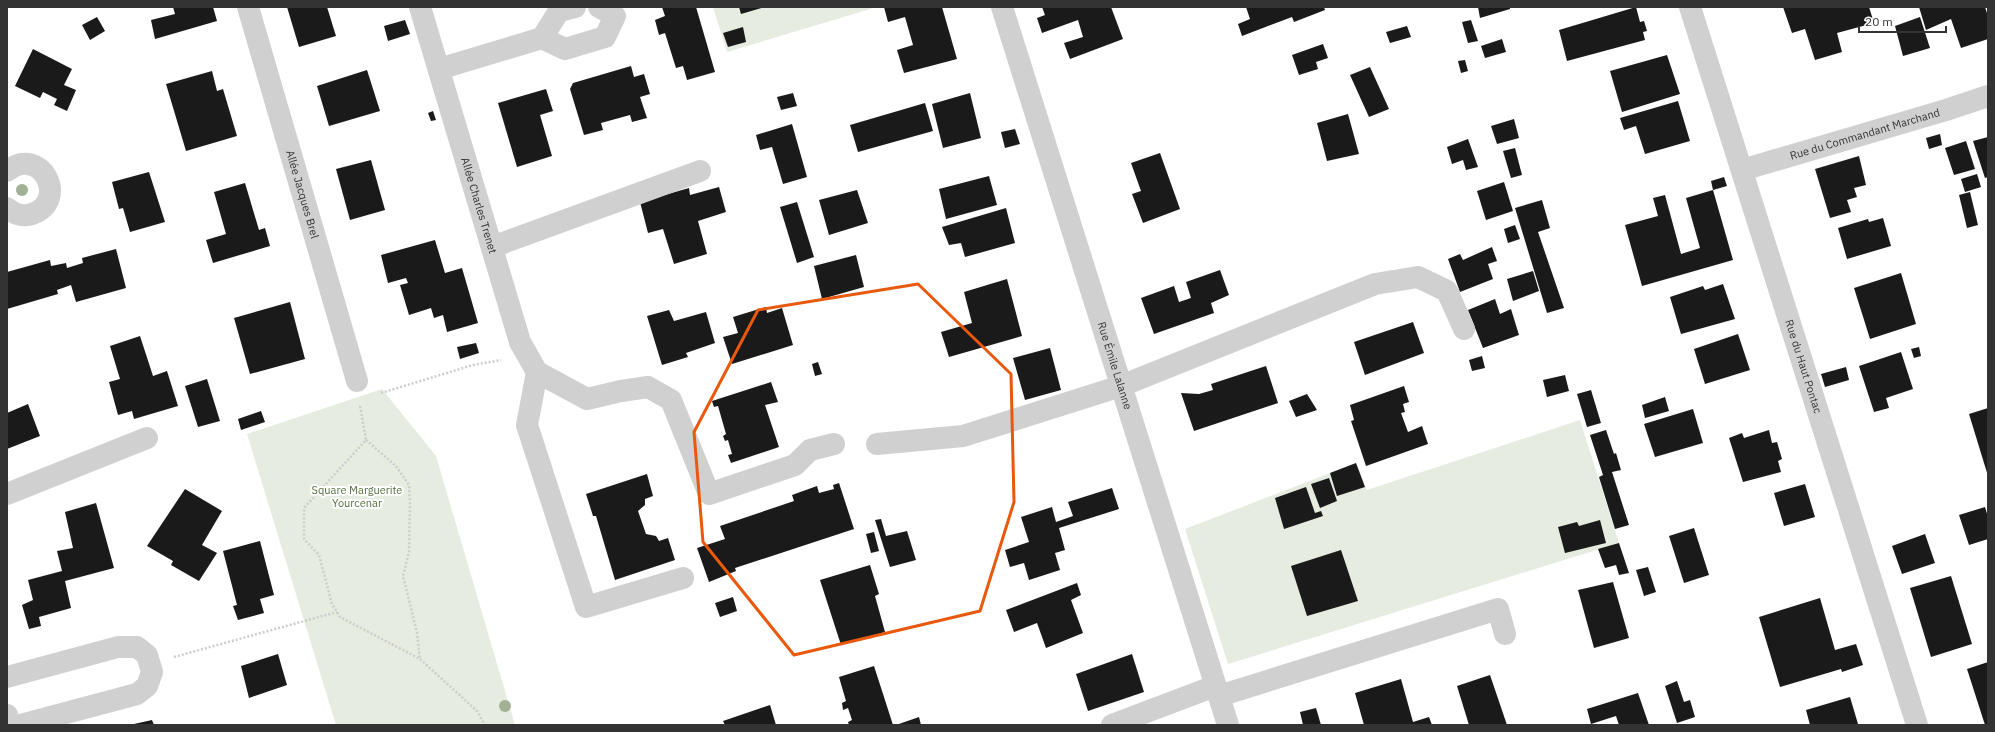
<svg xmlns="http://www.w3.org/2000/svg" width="1995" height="732" viewBox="0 0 1995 732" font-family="'IBM Plex Sans',sans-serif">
<rect width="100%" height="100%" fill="#fff"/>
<g fill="#e6ecdf">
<path d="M713 7H877L727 52Z"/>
<path d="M382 389 436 456 515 725H336L247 434Z"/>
<path d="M1580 420 1619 543 1228 664 1185 529 1356 463 1367 490Z"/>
</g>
<g fill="#1a1a1a">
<path d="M173 7H213L217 21 155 39 151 20 175 14Z"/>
<path d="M287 7H327L336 36 299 47Z"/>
<path d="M662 7H696L715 72 687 80 683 66 676 68 665 33 659 35 655 20 665 16Z"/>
<path d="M739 7H765L741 14Z"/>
<path d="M884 7H942L957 59 904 73 897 50 913 45 905 17 888 22Z"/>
<path d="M1042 7H1111L1123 39 1070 59 1064 43 1083 37 1078 20 1042 33 1037 18 1045 15Z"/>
<path d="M1246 7H1324L1325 10 1294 22 1292 17 1242 36 1238 24 1250 19Z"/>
<path d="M1478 7H1510V9L1480 18Z"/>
<path d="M1636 7 1640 22 1644 21 1647 31 1643 32 1645 40 1567 61 1559 30Z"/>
<path d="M1783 7H1869L1874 23 1837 33 1842 52 1815 60 1805 29 1792 33Z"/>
<path d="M1919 7H1985L1988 16V39L1961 48 1951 19 1926 30Z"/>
<path d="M97 17 105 31 90 40 82 25Z"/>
<path d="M1920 17 1930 48 1903 56 1895 26Z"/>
<path d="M405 20 410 34 388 41 384 26Z"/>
<path d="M1471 20 1478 41 1468 43 1462 22Z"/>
<path d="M1407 26 1411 37 1390 43 1386 32Z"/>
<path d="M743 27 746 42 728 47 723 33Z"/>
<path d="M1502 39 1506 52 1485 58 1481 46Z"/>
<path d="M1323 44 1328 58 1316 62 1318 69 1299 75 1292 55Z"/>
<path d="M33 49 72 69 64 85 76 90 67 111 54 105 57 99 43 92 40 98 15 86Z"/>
<path d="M1667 55 1680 94 1622 112 1610 71Z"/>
<path d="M1465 60 1468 71 1461 73 1458 61Z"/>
<path d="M631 66 634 77 644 74 650 94 640 97 647 118 632 122 630 115 601 123 603 130 584 135 570 89 573 83Z"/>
<path d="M1370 67 1389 109 1369 117 1350 75Z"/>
<path d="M367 70 380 111 329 126 317 86Z"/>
<path d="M212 71 217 91 223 89 237 136 186 151 166 84Z"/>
<path d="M546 89 553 111 540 115 552 156 517 167 498 103Z"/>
<path d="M793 93 797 106 781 110 777 97Z"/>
<path d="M970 93 981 138 943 148 932 104Z"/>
<path d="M1678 101 1690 141 1645 154 1636 126 1624 130 1620 118Z"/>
<path d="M925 103 933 131 858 152 850 125Z"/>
<path d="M433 111 436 120 431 121 428 113Z"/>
<path d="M1348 114 1359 154 1327 161 1317 123Z"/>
<path d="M1514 119 1519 138 1497 144 1491 126Z"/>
<path d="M792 124 807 177 783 184 772 147 760 150 756 135Z"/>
<path d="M1015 129 1020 144 1005 148 1001 132Z"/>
<path d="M1940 134 1942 145 1929 149 1926 138Z"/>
<path d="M1988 137V177L1985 178 1973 141Z"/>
<path d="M1468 139 1478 167 1466 170 1463 160 1452 164 1447 147Z"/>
<path d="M1966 141 1975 169 1954 175 1945 148Z"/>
<path d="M1515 148 1522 175 1511 178 1503 151Z"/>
<path d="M1160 153 1180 209 1143 223 1132 194 1141 191 1131 163Z"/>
<path d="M1859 156 1866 185 1854 188 1857 197 1847 200 1851 212 1830 218 1815 169Z"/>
<path d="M371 160 385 210 350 220 336 169Z"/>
<path d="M149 172 165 222 130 232 123 208 119 209 112 182Z"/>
<path d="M1977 174 1981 187 1965 192 1961 179Z"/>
<path d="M989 176 997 205 946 219 939 189Z"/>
<path d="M1724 177 1727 186 1713 190 1733 260 1642 286 1625 225 1658 216 1653 198 1665 195 1681 254 1700 248 1686 198 1713 190 1711 181Z"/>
<path d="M1504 182 1513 211 1486 220 1477 191Z"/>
<path d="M245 183 259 230 265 228 270 246 213 263 206 240 226 234 214 192Z"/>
<path d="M719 187 726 212 698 221 707 254 674 264 663 229 648 233 640 202 689 188 690 195Z"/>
<path d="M857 190 868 223 829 235 819 200Z"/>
<path d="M1970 192 1978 225 1967 228 1959 195Z"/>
<path d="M1542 200 1550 228 1538 232 1564 308 1547 313 1515 208Z"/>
<path d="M797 202 814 257 797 263 780 207Z"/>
<path d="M1006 208 1015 243 965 257 961 243 949 245 942 227Z"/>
<path d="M1883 218 1891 246 1847 259 1838 228 1868 219 1869 222Z"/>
<path d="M1515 225 1520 239 1508 243 1504 229Z"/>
<path d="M435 240 445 273 462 268 478 323 447 332 443 315 434 318 431 308 409 315 400 285 408 283 406 278 388 283 381 255Z"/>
<path d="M1492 247 1497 261 1488 264 1493 279 1460 292 1448 259 1460 254 1463 260Z"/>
<path d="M116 249 126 288 76 302 71 285 57 290 58 294 7 309V272L50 260 51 266 66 263 67 268 83 263 82 258Z"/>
<path d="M856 255 864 287 822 299 814 266Z"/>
<path d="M1220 270 1229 295 1211 303 1214 313 1154 334 1141 298 1174 286 1179 302 1191 298 1186 282Z"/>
<path d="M1533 271 1539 291 1513 301 1507 279Z"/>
<path d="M1901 273 1916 324 1870 339 1854 288Z"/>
<path d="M1007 279 1022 336 949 357 941 332 972 323 964 292Z"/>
<path d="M1723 284 1735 319 1681 334 1670 297 1703 286 1705 290Z"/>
<path d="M1495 299 1500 314 1511 309 1519 335 1483 348 1468 310Z"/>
<path d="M290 302 305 359 250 374 234 318Z"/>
<path d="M766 307 767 313 782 308 793 345 732 364 723 337 738 333 733 317Z"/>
<path d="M669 310 674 321 706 312 715 343 686 353 688 357 662 365 647 316Z"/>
<path d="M1413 322 1424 353 1365 375 1354 342Z"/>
<path d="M1738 334 1750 370 1705 384 1694 349Z"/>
<path d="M140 336 153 376 167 371 178 406 134 419 132 411 118 415 109 382 120 379 110 346Z"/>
<path d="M476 343 479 353 460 359 457 347Z"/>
<path d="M1919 347 1921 356 1914 358 1911 349Z"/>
<path d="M1050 348 1061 390 1025 400 1013 358Z"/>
<path d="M1901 352 1913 389 1886 398 1889 408 1874 412 1859 366Z"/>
<path d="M1482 356 1485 368 1472 371 1469 360Z"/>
<path d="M818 362 822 374 815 376 812 364Z"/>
<path d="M1266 366 1278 403 1194 431 1181 393 1199 394 1213 390 1211 384Z"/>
<path d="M1846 367 1849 380 1825 387 1821 374Z"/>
<path d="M1565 375 1569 391 1547 397 1543 380Z"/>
<path d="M207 379 220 421 198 427 185 386Z"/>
<path d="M771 382 778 402 765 405 779 447 731 463 728 455 732 454 728 440 725 441 723 436 726 434 718 406 714 407 712 401Z"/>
<path d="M1404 386 1409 402 1403 404 1405 412 1401 413 1408 432 1422 426 1428 444 1366 466 1351 421 1354 420 1350 405Z"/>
<path d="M1591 390 1601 423 1587 427 1577 394Z"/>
<path d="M1307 394 1317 410 1296 417 1289 401Z"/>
<path d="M1665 397 1669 411 1645 418 1642 405Z"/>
<path d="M28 404 40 436 7 449V413Z"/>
<path d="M1988 408V476L1969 414Z"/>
<path d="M1693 409 1703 443 1655 457 1644 424Z"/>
<path d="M261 411 265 422 241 430 238 419Z"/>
<path d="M1606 430 1614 454 1616 453 1621 470 1612 472 1629 525 1615 529 1599 477 1603 475 1590 435Z"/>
<path d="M1769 430 1772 443 1777 442 1782 459 1778 461 1781 472 1743 482 1729 438 1742 433 1744 438Z"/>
<path d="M1356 463 1365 487 1337 496 1330 473Z"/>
<path d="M647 474 653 496 645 499V505L638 511 646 534 656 536 659 541 668 538 675 560 615 580 596 516H593L586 494Z"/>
<path d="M1329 478 1337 501 1320 508 1311 484Z"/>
<path d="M839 483 854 529 735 568 736 571 709 582 697 548 725 539 720 526 794 501 792 495 817 486 819 493 834 489 833 485Z"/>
<path d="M1805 484 1815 517 1784 526 1774 493Z"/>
<path d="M1306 487 1315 513 1321 511 1323 516 1284 529 1275 498Z"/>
<path d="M1112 488 1119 509 1059 528 1065 550 1055 553 1060 570 1029 580 1024 563 1010 567 1005 550 1029 542 1021 517 1052 507 1056 522 1073 516 1068 502Z"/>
<path d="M185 489 222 511 202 545 217 553 199 581 171 565 173 561 147 546Z"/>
<path d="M96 503 114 568 65 581 71 608 39 617 41 626 29 629 22 605 33 600 28 580 62 571 57 551 73 548 65 512Z"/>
<path d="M1985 507 1988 517V539L1969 545 1959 515Z"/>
<path d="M881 519 886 536 907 531 916 560 890 567 875 520Z"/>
<path d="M1600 520 1606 543 1565 553 1558 527 1577 522 1579 526Z"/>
<path d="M1694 528 1709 575 1684 583 1669 536Z"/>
<path d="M874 532 879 551 871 553 866 534Z"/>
<path d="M1925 534 1935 563 1902 574 1892 546Z"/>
<path d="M260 541 274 595 260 599 264 613 238 620 233 606 237 605 223 551Z"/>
<path d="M1619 543 1629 573 1619 575 1616 565 1605 568 1598 549Z"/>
<path d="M1341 550 1358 601 1307 616 1291 566Z"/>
<path d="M870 565 879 594 875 596 885 632 841 645 820 580Z"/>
<path d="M1648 567 1656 592 1644 596 1636 570Z"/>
<path d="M1951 576 1972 644 1931 657 1910 588Z"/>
<path d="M1613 582 1629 638 1594 648 1578 590Z"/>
<path d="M1077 583 1081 595 1071 600 1083 633 1046 648 1037 623 1014 632 1006 610Z"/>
<path d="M733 597 737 611 720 617 715 603Z"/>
<path d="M1820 598 1835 650 1856 644 1863 665 1842 672 1841 669 1780 687 1759 617Z"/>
<path d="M278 654 287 685 249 698 241 666Z"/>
<path d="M1132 654 1144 692 1088 711 1076 674Z"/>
<path d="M1988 662V725H1985L1967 669Z"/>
<path d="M874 666 893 725H849L848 722 852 720 848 708 843 710 842 703 846 701 839 677Z"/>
<path d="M1490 675 1507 725H1469L1457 686Z"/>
<path d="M1401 679 1413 722 1429 717 1432 725H1364L1355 693Z"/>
<path d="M1677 681 1684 702 1690 700 1695 717 1677 723 1665 686Z"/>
<path d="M1638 693 1649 725H1619L1616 716 1591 724 1587 709Z"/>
<path d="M1850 697 1858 724 1810 725 1806 710Z"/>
<path d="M770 705 776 725H725L723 721Z"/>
<path d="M1316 708 1321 725H1303L1300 712Z"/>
<path d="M919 717 921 725H896Z"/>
<path d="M152 720 154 725H134V724Z"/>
</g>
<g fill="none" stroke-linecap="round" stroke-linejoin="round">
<g stroke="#cdcdcd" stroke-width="2.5" stroke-dasharray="2 2" stroke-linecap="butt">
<path d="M381 393 473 365 501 360"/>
<path d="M360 406 366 440 304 508V539L319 555 332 604 340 617 420 659 477 711 485 725"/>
<path d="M366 440 396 466 409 485 410 504 409 552 403 576 417 633 420 659"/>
<path d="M174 657 337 612"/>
</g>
<g stroke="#d0d0d0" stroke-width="22">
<path id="s1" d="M248 7 357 381"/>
<path id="s2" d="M420 7 520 342 537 372 587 399 621 391 648 387 671 400 709 494 795 465 810 450 834 444"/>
<path id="s3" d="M1002 7 1228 725"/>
<path id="s4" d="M1690 7 1917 725"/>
<path d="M542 38 565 49 605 37 615 16 599 7"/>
<path d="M439 69 542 38 559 11 575 7"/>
<path id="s5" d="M1742 170 1946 110 1988 96"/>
<path d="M7 171C41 144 70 201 32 214 23 217 14 214 7 208"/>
<path d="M492 247 700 171"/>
<path d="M537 372 527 425 586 607 683 578"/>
<path d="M877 444 963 436 1121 386 1375 284 1418 277 1447 291 1464 329"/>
<path d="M7 494 147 438"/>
<path d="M7 677 118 647H137L147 655 152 672 147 686 137 694 21 725"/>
<path d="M1219 696 1498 609 1505 634"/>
<path d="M7 715 10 725"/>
<path d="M1112 725 1215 686"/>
</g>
</g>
<g fill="#a2b095">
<circle cx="22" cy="190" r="6"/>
<circle cx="505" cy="706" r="6"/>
</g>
<path fill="none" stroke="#e8590c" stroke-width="3" stroke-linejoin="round" d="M918 284 1011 374 1014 502 980 611 794 655 703 542 694 432 758 310Z"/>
<g text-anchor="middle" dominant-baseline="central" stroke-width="4" stroke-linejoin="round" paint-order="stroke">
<g font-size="11" fill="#333" stroke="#fff">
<text stroke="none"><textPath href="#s5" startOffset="128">Rue du Commandant Marchand</textPath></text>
<text stroke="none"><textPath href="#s1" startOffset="195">Allée Jacques Brel</textPath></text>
<text stroke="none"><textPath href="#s2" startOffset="207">Allée Charles Trenet</textPath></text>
<text stroke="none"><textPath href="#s3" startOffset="376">Rue Émile Lalanne</textPath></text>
<text stroke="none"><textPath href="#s4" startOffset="377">Rue du Haut Pontac</textPath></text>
</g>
<g font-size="11" fill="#56703f" stroke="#fff">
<text x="357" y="490">Square Marguerite<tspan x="357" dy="13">Yourcenar</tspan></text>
</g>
</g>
<rect width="1995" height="732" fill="none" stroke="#333333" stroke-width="16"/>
<path d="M1859 26v6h87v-6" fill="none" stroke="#333333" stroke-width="2"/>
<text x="1865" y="26" font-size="12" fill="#333333" stroke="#ffffff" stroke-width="3" paint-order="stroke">20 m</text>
</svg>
